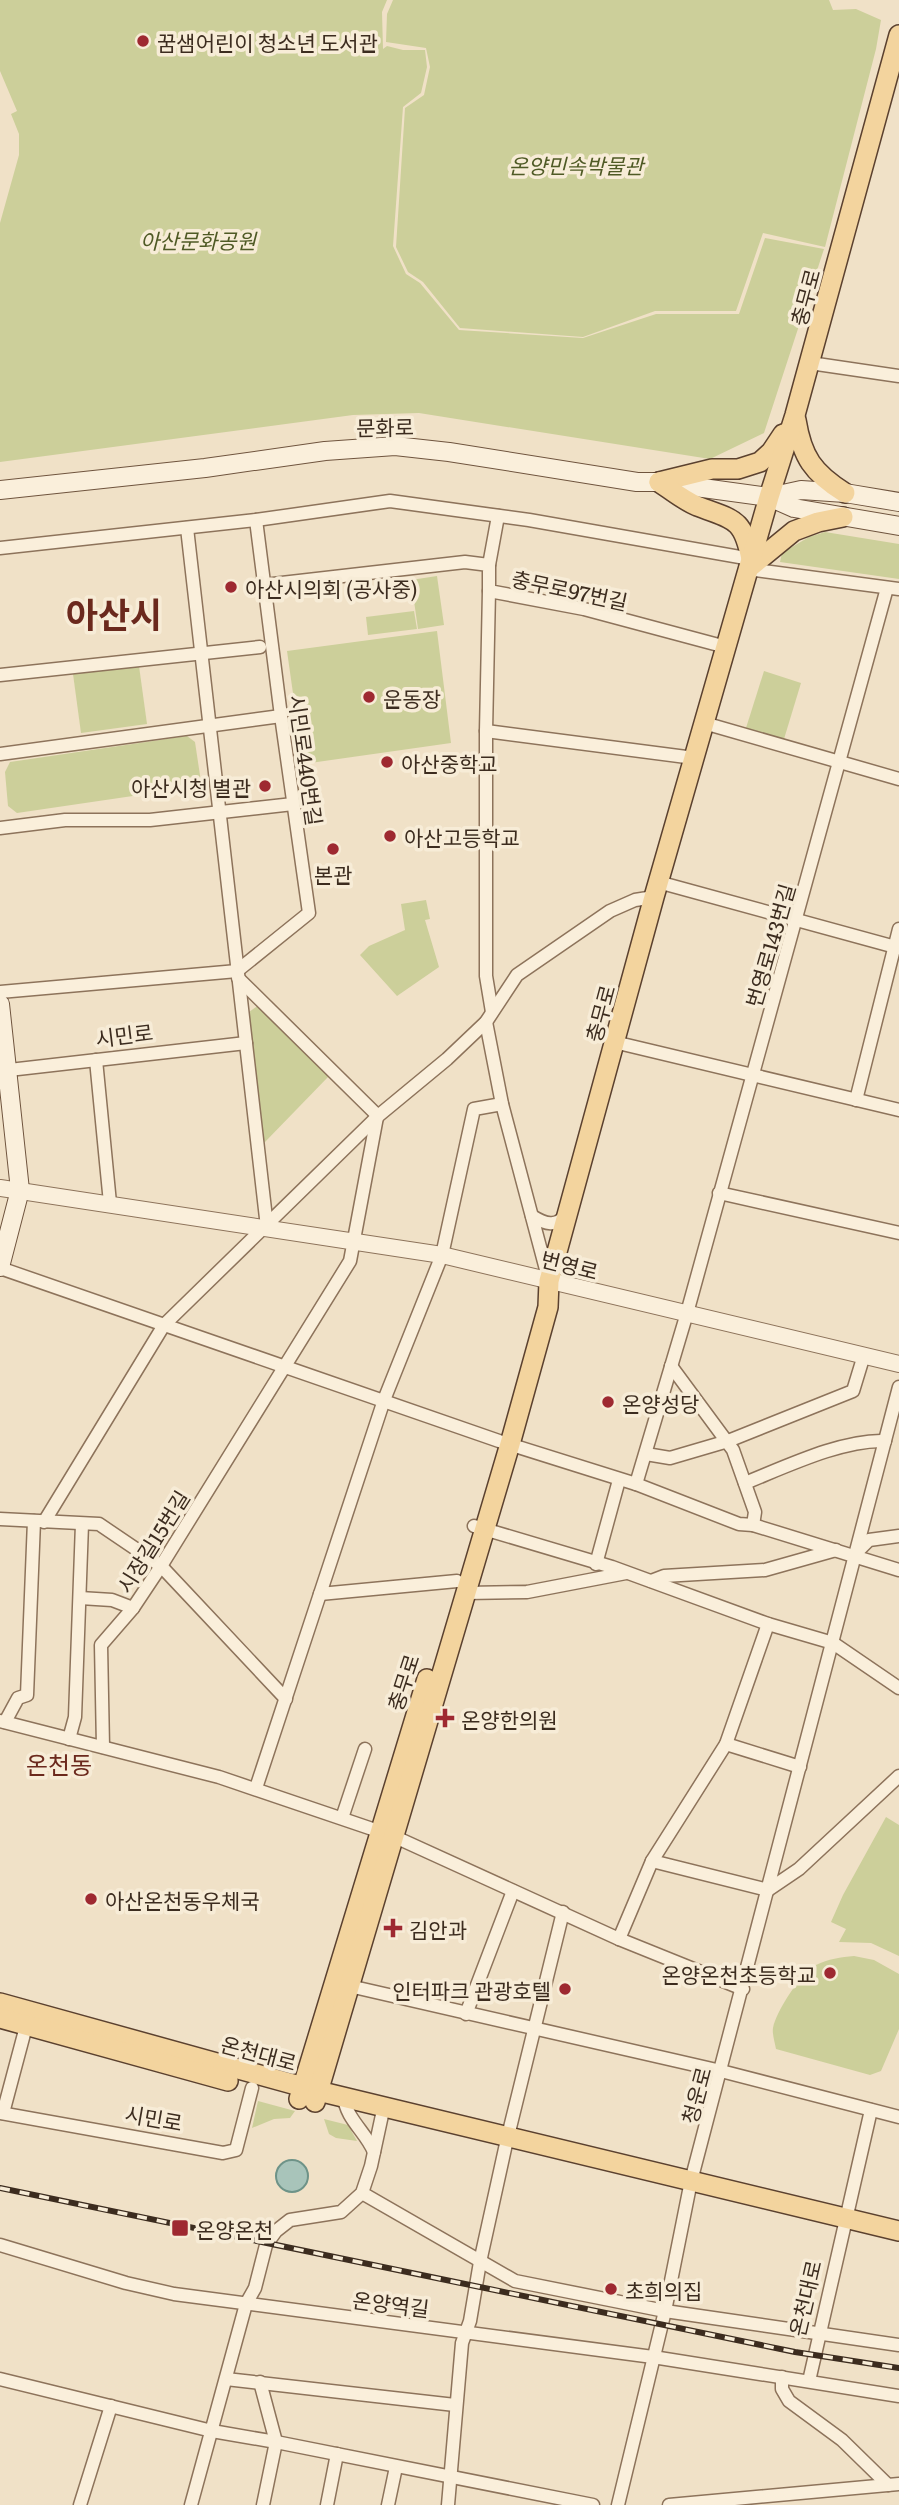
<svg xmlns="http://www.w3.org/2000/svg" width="899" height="2505" viewBox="0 0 899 2505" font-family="Literata,'Noto Sans KR',serif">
<rect width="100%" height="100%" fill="#f0e1c7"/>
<g fill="#cccf9a">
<path d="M0 0H387L382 12 383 49 387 46 403 50H425L427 67 421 93 403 107 393 246 406 274 420 283 459 330 583 338 656 314H739L765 238 824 249 764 433 710 459 419 413 353 415 0 462V223L19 155V134L11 114 17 111 0 71Z"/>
<path d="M393 0H829L833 10 856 9 881 20 876 49 825 247 763 233 736 311H655L583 337 460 328 423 282 408 272 396 247 405 108 424 95 430 67 426 48 386 42 387 14Z"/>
<path d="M825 532 899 544V579L780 562 782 553 809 537Z"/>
<path d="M437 576 444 625 418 629 411 580Z"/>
<path d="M414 611 417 629 368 635 366 617Z"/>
<path d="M437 631 451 743 303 764 287 651Z"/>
<path d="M139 666 147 724 81 733 73 674Z"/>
<path d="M764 671 801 683 784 739 746 728Z"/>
<path d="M187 736 195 742 201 782 194 787 17 813 8 806 5 772 10 762Z"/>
<path d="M426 900 430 919 425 920 439 967 397 996 360 955 369 946 405 930 401 904Z"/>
<path d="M259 1005 329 1076 264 1143 249 1012Z"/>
<path d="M886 1817 899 1825V1956L871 1943 839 1942 846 1929 831 1922 843 1895Z"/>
<path d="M854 1956 874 1960 899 1974V2029L881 2071 870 2075 776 2049C775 2043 772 2034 773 2028 776 2011 802 1972 816 1965 828 1959 841 1957 854 1956Z"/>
<path d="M258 2101 295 2111 290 2118 274 2119 252 2128Z"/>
<path d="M324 2119 348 2125 357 2141 336 2138 329 2134Z"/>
</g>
<circle fill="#a8c4ba" stroke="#6e9388" stroke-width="2" cx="292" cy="2176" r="16"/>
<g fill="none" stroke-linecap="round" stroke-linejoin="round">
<g stroke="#8d735b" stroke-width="15">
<g id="minor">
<path d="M810 363 899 376"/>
<path d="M187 528 267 1227"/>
<path d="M0 548 256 520 390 501 529 520 751 559"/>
<path d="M489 565 498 516"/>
<path d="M748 569 899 589"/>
<path d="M264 585 465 562 489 565V591L584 609 726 647"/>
<path d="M489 591 486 731V976L492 1012"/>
<path d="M0 675 260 647"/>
<path d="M704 723 899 779"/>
<path d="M486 731 694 758"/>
<path d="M0 754 281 716"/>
<path d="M0 828 65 820H150L293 804"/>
<path d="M658 882 899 948"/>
<path d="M238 978 378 1116"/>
<path d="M0 992 237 971 309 913 281 716 256 520"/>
<path d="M486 1022 502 1104 548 1277"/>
<path d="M614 1042 899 1110"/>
<path d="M96 1060 110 1203"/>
<path d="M0 1071 246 1043"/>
<path d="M856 1100 899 929"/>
<path d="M719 1193 899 1233"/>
<path d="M532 1216C545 1224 557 1228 566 1214"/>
<path d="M0 1268 499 1441 636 1484 739 1524 753 1525 899 1570"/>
<path d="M671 1366 733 1450 755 1512 753 1525"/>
<path d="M646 1454 670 1458 728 1441 853 1391 864 1355"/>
<path d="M745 1483C785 1467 843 1439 885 1441"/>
<path d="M636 1484 687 1313 887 588"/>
<path d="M0 1519 99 1524 161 1566 286 1699"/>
<path d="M44 1522 164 1325 378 1116 447 1059 486 1022 517 975 610 911 635 900 654 897"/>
<path d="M474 1526 612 1567 768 1624 833 1643 899 1688"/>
<path d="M856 1553 869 1540 899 1536"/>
<path d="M596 1564 619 1480"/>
<path d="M457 1581 320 1594 384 1400 442 1255 474 1109 502 1104"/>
<path d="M651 1581 664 1576 765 1570 836 1550"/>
<path d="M466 1593 527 1592 626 1573"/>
<path d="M80 1598 112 1600 133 1608"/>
<path d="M0 1721 219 1777 393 1836 619 1939 743 1989"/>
<path d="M5 1722 18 1698 27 1695 34 1521"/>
<path d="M69 1739 75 1717 82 1524"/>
<path d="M726 1744 800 1767"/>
<path d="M103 1747 101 1645 133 1608 161 1566 350 1261 377 1117"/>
<path d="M256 1788 320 1594"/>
<path d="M342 1818 365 1749"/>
<path d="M652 1861 768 1890 799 1869 899 1776"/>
<path d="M619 1939 652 1861 726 1744 768 1624"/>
<path d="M345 1985 721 2071 899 2117"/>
<path d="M466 2014 513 1891"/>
<path d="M344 2097C346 2119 366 2132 374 2152"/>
<path d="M0 2113 223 2153 236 2150 252 2088"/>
<path d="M3 2113 28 2019"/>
<path d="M362 2193 515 2281 665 2311 899 2345"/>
<path d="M0 2245 126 2283 174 2294 653 2357 899 2396"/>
<path d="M782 2377V2389L789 2401 842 2440 888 2485"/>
<path d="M0 2379 212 2431 276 2442 593 2505"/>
<path d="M226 2379 455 2405"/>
<path d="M809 2381 871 2110"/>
<path d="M260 2382 276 2442 263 2505"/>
<path d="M80 2505 111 2406"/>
<path d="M191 2505 246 2304 255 2288 266 2245 276 2231 290 2220 341 2212 362 2193 371 2166 382 2115"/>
<path d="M327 2505 337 2454"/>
<path d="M388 2505 396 2467"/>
<path d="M448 2505 462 2343 470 2321 480 2262 506 2144 563 1912"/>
<path d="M618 2505 665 2311 691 2181 899 1387"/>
<path d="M669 2505 899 2484"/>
</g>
</g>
<g stroke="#8d735b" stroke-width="18">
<path id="tertiary" d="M0 1188 442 1255 899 1364"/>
</g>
<g stroke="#6f543e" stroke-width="20">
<g id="secondary">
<path d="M0 490 205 468 325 451 395 446 449 452 637 482H659L769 497 794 508 899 526"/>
<path d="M769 497 801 490 845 493 899 502"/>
<path d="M0 1004 20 1190 0 1267"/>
</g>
</g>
<g stroke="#5b412f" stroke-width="22">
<g id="primary">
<path d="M796 420C802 457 813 473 845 493"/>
<path d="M659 482 712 469H738L760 462 771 452 783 434"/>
<path d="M659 482C671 490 683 500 697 506 733 520 743 517 751 559"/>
<path d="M749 568 794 531 818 522 843 517"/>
<path d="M0 2003 318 2091 899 2231"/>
<path d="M0 2018 228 2081"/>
<path d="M299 2099 427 1679"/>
<path d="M315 2102 510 1444 548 1307 549 1281 654 897 769 497 795 415 899 35"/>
</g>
</g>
<use href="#minor" stroke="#faefdb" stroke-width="12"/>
<use href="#tertiary" stroke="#faefdb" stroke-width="16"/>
<use href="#secondary" stroke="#faefdb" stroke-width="18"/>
<use href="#primary" stroke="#f3d49e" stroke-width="19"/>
<g stroke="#3c2c1f" stroke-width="6">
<path id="rail" d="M0 2188 795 2352 899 2368"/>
</g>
<use href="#rail" stroke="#f7ecd7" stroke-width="3.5" stroke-dasharray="10" stroke-linecap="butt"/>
</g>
<g fill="#9e2931" stroke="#f7ecd7" stroke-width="2.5">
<circle cx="143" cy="41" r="7"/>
<circle cx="231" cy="587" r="7"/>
<circle cx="369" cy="697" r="7"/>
<circle cx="387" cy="762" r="7"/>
<circle cx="265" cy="786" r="7"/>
<circle cx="390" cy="836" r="7"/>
<circle cx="333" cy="849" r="7"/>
<circle cx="608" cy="1402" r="7"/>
<path d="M441.5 1707.5h7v7h7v7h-7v7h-7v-7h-7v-7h7z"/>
<circle cx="91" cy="1899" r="7"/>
<path d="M389.5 1917.5h7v7h7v7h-7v7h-7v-7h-7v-7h7z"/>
<circle cx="830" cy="1973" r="7"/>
<circle cx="565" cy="1989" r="7"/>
<rect x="171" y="2219" width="18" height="18" rx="3.5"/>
<circle cx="611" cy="2289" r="7"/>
</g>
<g text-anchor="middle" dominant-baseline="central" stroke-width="7" stroke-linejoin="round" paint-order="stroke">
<g font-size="21" fill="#3c2c1f" stroke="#f7ecd7" text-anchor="start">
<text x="157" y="41">꿈샘어린이 청소년 도서관</text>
<text x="245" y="587">아산시의회 (공사중)</text>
<text x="383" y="697">운동장</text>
<text x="401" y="762">아산중학교</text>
<text x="251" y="786" text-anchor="end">아산시청 별관</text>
<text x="404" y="836">아산고등학교</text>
<text x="333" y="873" text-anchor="middle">본관</text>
<text x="622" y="1402">온양성당</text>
<text x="461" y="1718">온양한의원</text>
<text x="105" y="1899">아산온천동우체국</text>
<text x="409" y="1928">김안과</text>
<text x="816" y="1973" text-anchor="end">온양온천초등학교</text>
<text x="551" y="1989" text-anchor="end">인터파크 관광호텔</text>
<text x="196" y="2228">온양온천</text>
<text x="625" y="2289">초희의집</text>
</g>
<g font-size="21" font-style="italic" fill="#4f5a25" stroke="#f7ecd7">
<text x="576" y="164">온양민속박물관</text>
<text x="198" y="239">아산문화공원</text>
</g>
<g font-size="21" fill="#3c2c1f" stroke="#f7ecd7">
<text transform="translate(804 297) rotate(-75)">충무로</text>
<text transform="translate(385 426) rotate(-1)">문화로</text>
<text transform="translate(570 589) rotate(12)">충무로97번길</text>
<text transform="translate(307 760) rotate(82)">시민로440번길</text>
<text transform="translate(769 945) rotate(-74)">번영로143번길</text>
<text transform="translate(599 1013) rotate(-75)">충무로</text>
<text transform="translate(124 1034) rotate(-7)">시민로</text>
<text transform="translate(570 1264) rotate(14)">번영로</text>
<text transform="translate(152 1541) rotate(-58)">시장길15번길</text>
<text transform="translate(402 1682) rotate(-72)">충무로</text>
<text transform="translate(259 2052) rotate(15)">온천대로</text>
<text transform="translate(695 2095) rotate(-75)">청운로</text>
<text transform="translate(154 2117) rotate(10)">시민로</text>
<text transform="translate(804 2298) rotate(-77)">온천대로</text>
<text transform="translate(391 2303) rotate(7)">온양역길</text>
</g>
<g font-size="24" fill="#6b291d" stroke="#f7ecd7">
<text x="59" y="1763">온천동</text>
</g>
<g font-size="35" font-weight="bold" fill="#6b291d" stroke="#f7ecd7">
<text x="114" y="613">아산시</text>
</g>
</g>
</svg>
